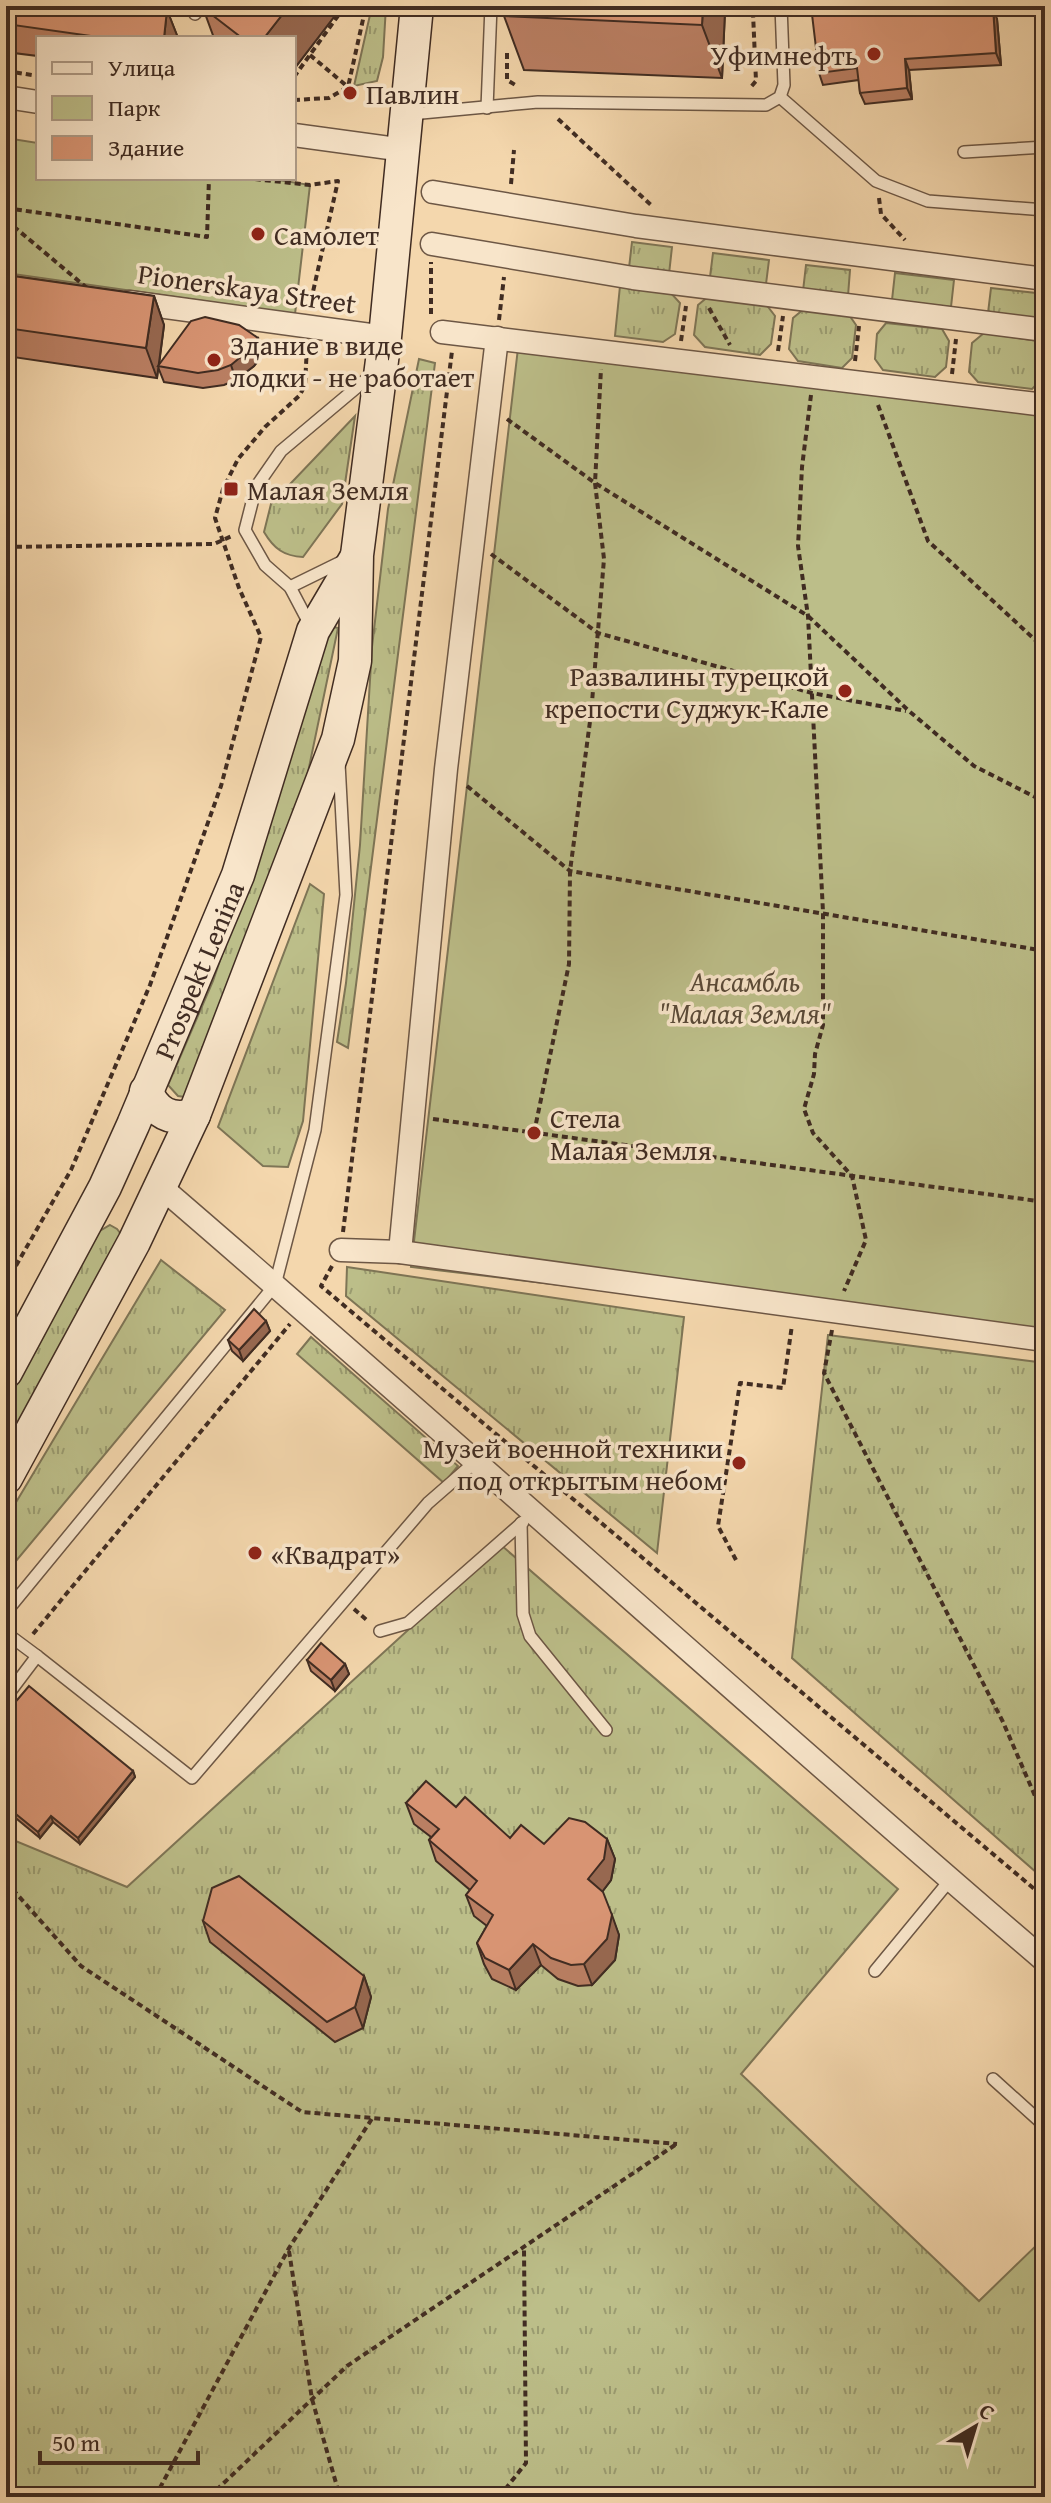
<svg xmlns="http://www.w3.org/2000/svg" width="1051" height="2503" viewBox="0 0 1051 2503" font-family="'Gentium Book Plus',serif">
<defs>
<pattern id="grass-tufts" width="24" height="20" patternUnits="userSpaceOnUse" patternTransform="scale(2)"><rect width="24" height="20" fill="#bcbe89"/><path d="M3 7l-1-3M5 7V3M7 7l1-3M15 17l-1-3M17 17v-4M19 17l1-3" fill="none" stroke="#9a9b70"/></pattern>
</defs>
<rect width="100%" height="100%" fill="#f4d7ad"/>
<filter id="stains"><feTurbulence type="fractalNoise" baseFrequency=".0025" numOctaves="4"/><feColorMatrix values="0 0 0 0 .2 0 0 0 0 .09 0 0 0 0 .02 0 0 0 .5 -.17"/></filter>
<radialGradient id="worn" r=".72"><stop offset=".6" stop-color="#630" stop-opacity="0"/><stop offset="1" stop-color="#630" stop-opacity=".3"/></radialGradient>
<g fill="url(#grass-tufts)" stroke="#7e7556" stroke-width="2">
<path d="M372 6H386L383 57 377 81 354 86Z"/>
<path d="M632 242 672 247 669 274 629 268Z"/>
<path d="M713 253 769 260 766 284 710 277Z"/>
<path d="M806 265 850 270 848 296 803 291Z"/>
<path d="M895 273 954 280 951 307 892 300Z"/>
<path d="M620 286 670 292 680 303 675 334 663 342 615 336Z"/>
<path d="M991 288 1045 294 1043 319 988 313Z"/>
<path d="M710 295 765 303 775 316 771 344 760 355 705 347 694 335 698 305Z"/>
<path d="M805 308 847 312 856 325 852 358 842 368 798 361 789 349 793 318Z"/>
<path d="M886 323 942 329 949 341 946 367 935 377 883 370 875 359 877 334Z"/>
<path d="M984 333 1038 341 1045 349 1042 379 1032 389 978 382 969 372 972 343Z"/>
<path d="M419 359 435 363 348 1048 337 1042 346 983 360 845 372 647 388 509Z"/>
<path d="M355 416 342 504 303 557C284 556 274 549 264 532L271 504Z"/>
<path d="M325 625 338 628 302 801 192 1098 178 1096 168 1085 213 981 281 782Z"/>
<path d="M310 884 324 894 303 1121 288 1167 263 1166 218 1127Z"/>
<path d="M110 1225 117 1229 124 1238 54 1365 6 1443V1395L33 1352 98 1232Z"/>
<path d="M161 1260 225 1310 6 1573V1519Z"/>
<path d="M347 1267 684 1317 657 1553 346 1296Z"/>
<path d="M828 1335 1045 1363V1880L792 1658Z"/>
<path d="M311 1337 458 1466 444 1483 297 1354Z"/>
<path d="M501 1545 898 1889 741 2074 979 2301 1045 2237V2497H6V1837L127 1887Z"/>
</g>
<g fill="#bcbe89" stroke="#7e7556" stroke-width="2">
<path d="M6 138 38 143V178H266L310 185 295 314 6 273Z"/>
<path d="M520 331 1045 397V1343L411 1267Z"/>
</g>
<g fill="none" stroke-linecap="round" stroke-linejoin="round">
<g stroke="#6d5745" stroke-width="14">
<g id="lane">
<path d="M195 14 201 6"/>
<path d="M780 97 876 181 928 201 1045 210"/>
<path d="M487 108 491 6"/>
<path d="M411 114 538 102 766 105 780 97 784 85 781 6"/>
<path d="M964 152 1045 147"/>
<path d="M290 587 343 561"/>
<path d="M310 625 290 587 265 565 245 530 256 487 281 451 375 372"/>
<path d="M521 1523 523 1614 530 1636 606 1730"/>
<path d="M6 1612 275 1285 315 1130 346 895 339 763"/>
<path d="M380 1631 408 1623 523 1522"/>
<path d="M6 1633 37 1656"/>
<path d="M6 1697 37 1656 192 1778 428 1503 475 1462"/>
<path d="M875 1971 950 1880"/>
<path d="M993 2079 1045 2126"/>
</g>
</g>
<g stroke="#6d5745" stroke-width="25">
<g id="street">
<path d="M6 97 38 102"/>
<path d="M294 135 404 150"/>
<path d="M433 192 636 226 1045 279"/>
<path d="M432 244 633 278 1045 330"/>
<path d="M129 302 385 337"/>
<path d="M442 332 1045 405"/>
<path d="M161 1187C458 1442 747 1706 1045 1961"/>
<path d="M341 1250 400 1252 1045 1340"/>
<path d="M400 1252 446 769 497 338"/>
</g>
</g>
<g stroke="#402c22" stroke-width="35">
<g id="secondary">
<path d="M146 1091C156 1113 170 1121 194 1115"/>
<path id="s1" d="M6 1372 105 1187 133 1125 238 875 313 631 356 558"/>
<path d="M6 1478 134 1242 194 1115 338 739 355 661 357 555 385 337 417 6"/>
</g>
</g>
<g stroke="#402c22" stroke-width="4" stroke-dasharray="6 4" stroke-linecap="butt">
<path d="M744 6 753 13 756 81 750 88"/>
<path d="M507 53V80L517 86"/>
<path d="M310 55 348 87"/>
<path d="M6 71 38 76"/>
<path d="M294 77 345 6"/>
<path d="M294 100 329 98 348 87 366 6"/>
<path d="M558 119 651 205"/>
<path d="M245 178 310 185 338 181 310 305"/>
<path d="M511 184 514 150"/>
<path d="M879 198 881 214 905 240"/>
<path d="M6 208 207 237 209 178"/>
<path d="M6 220 87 288"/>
<path d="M709 308 730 345"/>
<path d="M431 314V262"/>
<path d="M499 320 504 277"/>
<path d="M681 341 686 306"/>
<path d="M778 351 783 316"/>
<path d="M855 361 859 326"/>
<path d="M952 374 956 339"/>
<path d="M811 395 802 467 798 546 808 616 823 912V1025L815 1054 814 1074 804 1109 813 1133 852 1176 866 1240 844 1291"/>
<path d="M878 405 928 541 1045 649"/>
<path d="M507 419 595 483 808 616 909 711 974 766 1045 802"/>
<path d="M6 547 214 544 232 536"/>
<path d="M491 554 598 633 812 693 906 711"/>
<path d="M467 786 570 871 1045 951"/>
<path d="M433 1119 1045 1202"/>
<path d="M534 1133 569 964 570 871 591 714 604 559 595 483 601 369"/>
<path d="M343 1232 452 351"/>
<path d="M332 1266 321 1286 1045 1898"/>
<path d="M6 1283 71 1170 150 985 221 786 261 637 239 588 215 518 223 489 238 459 265 427 300 395 305 385 307 346"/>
<path d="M832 1330 824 1373 1003 1722 1045 1819"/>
<path d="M736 1560 718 1526 740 1383 783 1388 792 1325"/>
<path d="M354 1609 369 1622"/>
<path d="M33 1634 290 1324"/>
<path d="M6 1882 81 1966 302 2112 677 2144"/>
<path d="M289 2251 312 2399 340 2497"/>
<path d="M155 2497 289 2248 373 2117"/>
<path d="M209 2497 347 2366 675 2145"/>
<path d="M499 2497 526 2463 524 2248"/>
</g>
<use href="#lane" stroke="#f8e5ca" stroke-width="11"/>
<use href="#street" stroke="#f8e5ca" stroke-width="22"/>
<use href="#secondary" stroke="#f8e5ca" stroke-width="32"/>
</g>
<g fill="#ba7f63" stroke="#402c22" stroke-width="2">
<path d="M6 6 167 10 178 38H38V56L6 52Z"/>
<path d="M203 8 337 13 294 69V38H214Z"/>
<path d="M725 11 722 78 524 70 504 16Z"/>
<path d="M873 15 997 19 1001 65 909 70 912 99 865 104 860 93 859 80 823 85 819 73Z"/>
<path d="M6 275 154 296 164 325 159 365 264 353 254 366 236 380 224 385 203 388 164 382 158 367 157 378 6 356Z"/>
<path d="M266 1321 270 1331 243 1361 232 1351 228 1340Z"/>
<path d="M307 1660 345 1664 349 1674 335 1691 311 1671Z"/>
<path d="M6 1713 133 1771 135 1777 80 1844 53 1822 40 1838 6 1810Z"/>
<path d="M406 1803 456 1807 510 1838 544 1844 607 1839 615 1859 611 1880 602 1892 619 1935 615 1960 592 1985 578 1986 558 1979 541 1965 516 1990 492 1979 484 1964 477 1943 487 1926 474 1916 466 1895 470 1890 436 1861 429 1840 431 1837 414 1824Z"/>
<path d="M203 1921 364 1976 371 1997 363 2028 335 2042 210 1942Z"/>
</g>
<g fill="#976850" stroke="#402c22" stroke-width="2">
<path d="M289 6H340L337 13 294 69V38H264Z"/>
<path d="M703 6H723L725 11 722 78 702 25Z"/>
<path d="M993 7 997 19 1001 65 996 53Z"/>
<path d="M167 10 178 38H164Z"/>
<path d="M905 59 909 70 912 99 907 88Z"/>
<path d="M154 296 164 325 157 378 146 348Z"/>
<path d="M258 338 264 353 254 366 236 380 231 365Z"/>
<path d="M266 1321 270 1331 243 1361 239 1350Z"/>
<path d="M345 1664 349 1674 335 1691 331 1680Z"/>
<path d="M133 1771 135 1777 80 1844 78 1838Z"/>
<path d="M51 1816 53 1822 40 1838 38 1832Z"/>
<path d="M607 1839 615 1859 611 1880 596 1900 588 1879Z"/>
<path d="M612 1915 619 1935 615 1960 592 1985 584 1964Z"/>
<path d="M533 1944 541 1965 516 1990 509 1970Z"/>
<path d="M364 1976 371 1997 363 2028 355 2007Z"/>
</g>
<g fill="#d89473" stroke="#402c22" stroke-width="2">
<path d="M6 6H138L167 10 164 38H105L6 24Z"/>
<path d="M205 6H289L264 38H242L203 8Z"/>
<path d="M504 6H703L702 25 504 16Z"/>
<path d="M811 6H870L871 15 993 7 996 53 905 59 907 88 860 93 857 68 819 73Z"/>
<path d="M6 275 154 296 146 348 6 328Z"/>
<path d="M205 317 239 325 258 338 249 350 231 365 218 370 198 373 158 366 191 321Z"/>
<path d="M254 1309 266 1321 239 1350 228 1340Z"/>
<path d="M321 1643 345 1664 331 1680 307 1660Z"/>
<path d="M29 1686 133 1771 78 1838 51 1816 38 1832 6 1806V1713Z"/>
<path d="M426 1781 456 1807 465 1797 510 1838 521 1825 544 1844 569 1818 585 1822 607 1839 604 1859 588 1879 603 1892 612 1915 607 1939 584 1964 571 1965 551 1958 533 1944 509 1970 485 1958 477 1943 493 1915 466 1895 477 1881 429 1840 439 1829 406 1803Z"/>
<path d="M239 1876 364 1976 355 2007 327 2022 203 1921 212 1888Z"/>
</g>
<g fill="#8f2418" stroke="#f8e5ca" stroke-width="3">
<circle cx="874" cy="54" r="8"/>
<circle cx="350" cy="93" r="8"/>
<circle cx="258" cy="234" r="8"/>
<circle cx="214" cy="360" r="8"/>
<rect x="223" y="481" width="16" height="16" rx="4"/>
<circle cx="845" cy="691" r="8"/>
<circle cx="534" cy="1133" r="8"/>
<circle cx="739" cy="1463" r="8"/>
<circle cx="255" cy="1553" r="8"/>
</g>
<g text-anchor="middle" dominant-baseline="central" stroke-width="7" stroke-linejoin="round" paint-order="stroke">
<g font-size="28" fill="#402c22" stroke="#f8e5ca" text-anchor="start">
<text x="858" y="54" text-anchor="end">Уфимнефть</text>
<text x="366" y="93">Павлин</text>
<text x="274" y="234">Самолет</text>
<text x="230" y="344">Здание в виде<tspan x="230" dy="32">лодки - не работает</tspan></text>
<text x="247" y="489">Малая Земля</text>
<text x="829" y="675" text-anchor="end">Развалины турецкой<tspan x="829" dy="32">крепости Суджук-Кале</tspan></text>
<text x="550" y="1117">Стела<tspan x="550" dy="32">Малая Земля</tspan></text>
<text x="723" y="1447" text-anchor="end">Музей военной техники<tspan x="723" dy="32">под открытым небом</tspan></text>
<text x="271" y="1553">«Квадрат»</text>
</g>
<g font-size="28" fill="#402c22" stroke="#f8e5ca">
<text transform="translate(247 288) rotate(8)">Pionerskaya Street</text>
<text stroke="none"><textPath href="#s1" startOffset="446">Prospekt Lenina</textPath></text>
</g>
<g font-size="28" font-style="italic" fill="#594937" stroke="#f8e5ca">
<text x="745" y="980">Ансамбль<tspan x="745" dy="32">"Малая Земля"</tspan></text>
</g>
</g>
<rect width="1051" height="2503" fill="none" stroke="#f4d7ad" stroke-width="32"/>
<rect x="8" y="8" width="1035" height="2487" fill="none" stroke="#402c22" stroke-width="4"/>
<rect x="16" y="16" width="1019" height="2471" fill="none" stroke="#402c22" stroke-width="2"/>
<rect x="36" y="36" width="260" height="144" fill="#f8e5ca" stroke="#ae9b87" stroke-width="2"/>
<rect x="52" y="62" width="40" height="12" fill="#f8e5ca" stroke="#ae9b87" stroke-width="2"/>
<text x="108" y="76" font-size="24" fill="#402c22">Улица</text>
<rect x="52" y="96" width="40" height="24" fill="#bcbe89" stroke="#ae9b87" stroke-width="2"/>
<text x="108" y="116" font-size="24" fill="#402c22">Парк</text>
<rect x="52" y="136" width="40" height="24" fill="#d89473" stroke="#ae9b87" stroke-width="2"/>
<text x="108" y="156" font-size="24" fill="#402c22">Здание</text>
<g transform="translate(975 2427) rotate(38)" stroke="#f8e5ca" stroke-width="6" paint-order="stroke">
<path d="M0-6L14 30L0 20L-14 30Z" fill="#402c22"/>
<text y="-12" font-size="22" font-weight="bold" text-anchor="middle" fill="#402c22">С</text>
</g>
<path d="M40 2451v12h158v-12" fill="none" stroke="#402c22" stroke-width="4"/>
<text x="52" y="2451" font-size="24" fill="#402c22" stroke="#f8e5ca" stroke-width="6" paint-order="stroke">50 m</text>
<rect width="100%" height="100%" filter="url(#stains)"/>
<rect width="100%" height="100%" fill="url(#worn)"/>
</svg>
